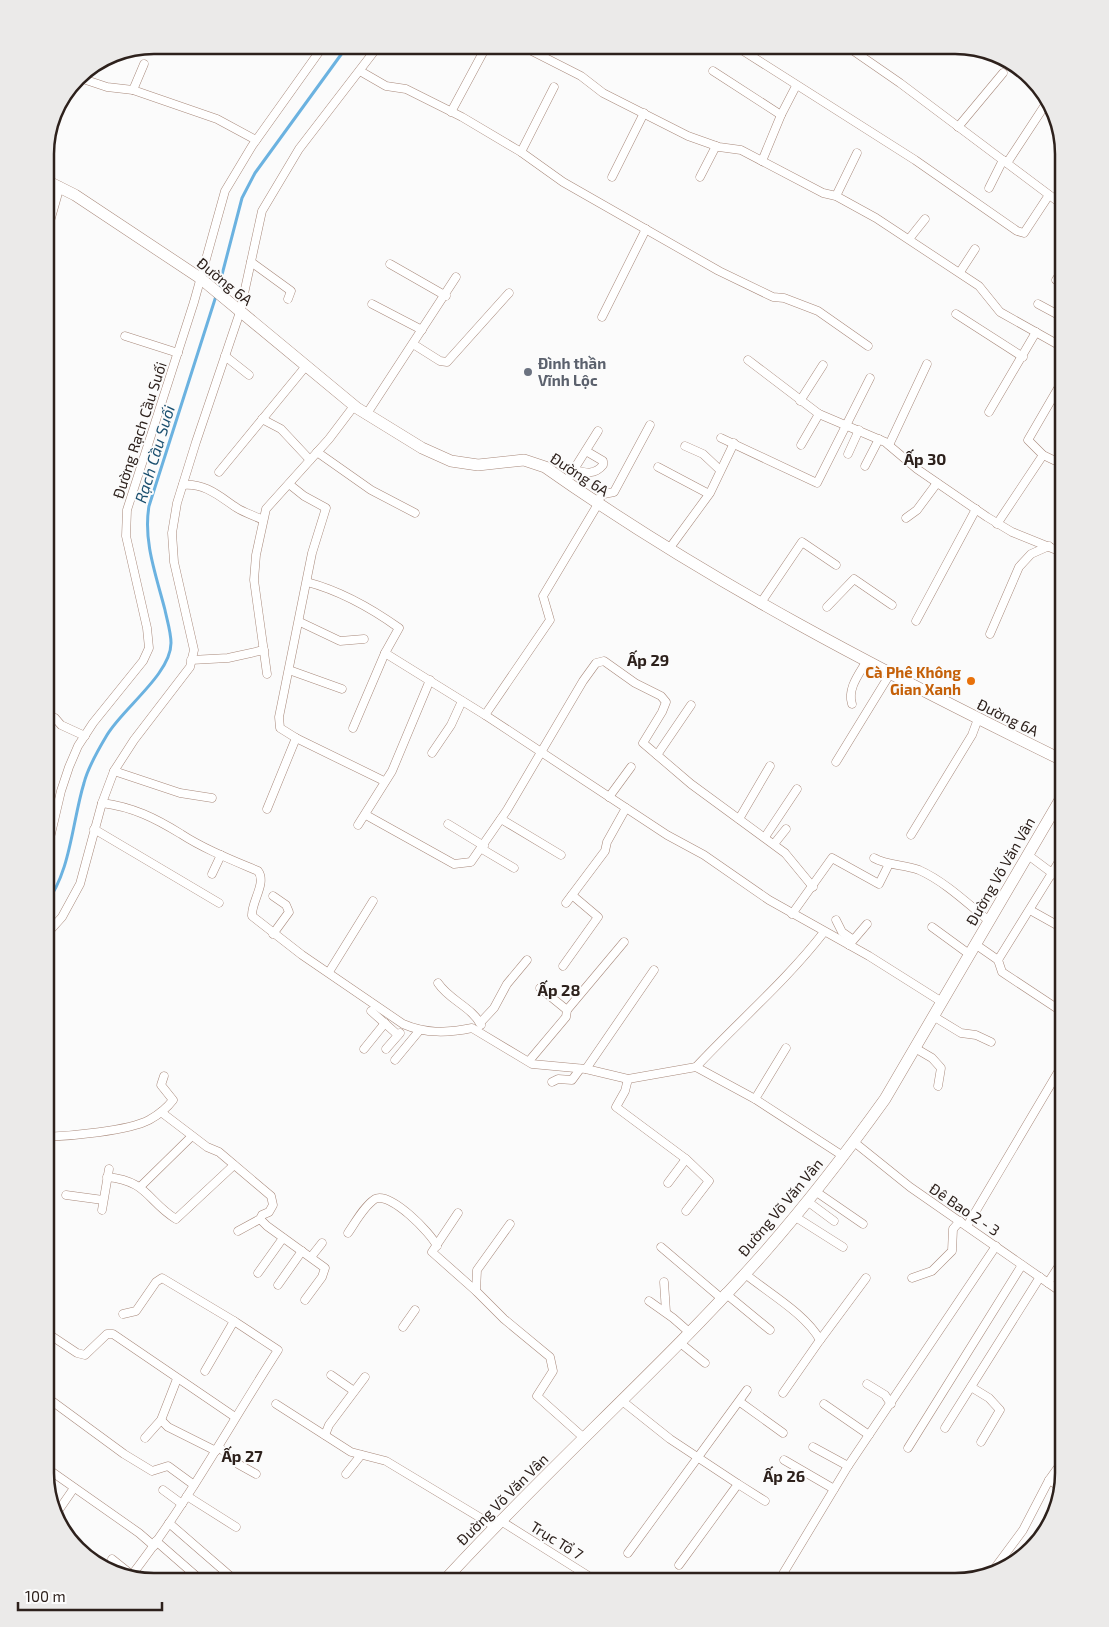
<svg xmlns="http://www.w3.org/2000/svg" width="1109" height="1627" viewBox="0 0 1109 1627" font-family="'Exo 2',sans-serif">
<rect width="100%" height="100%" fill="#fbfbfb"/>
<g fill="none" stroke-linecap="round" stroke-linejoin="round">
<g stroke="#6bb2e0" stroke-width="3">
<path d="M218 290 242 198 255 173 348 45"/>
<path d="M45 905C71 872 72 822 84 783 88 767 98 750 107 735 122 709 171 674 171 643 171 632 167 620 165 610 156 575 143 541 149 506L216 296"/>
</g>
<g stroke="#a8897b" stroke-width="9">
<g id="street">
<path d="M520 45 581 76 603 93 688 136 719 147 741 150 823 193 836 196 876 218 979 286 1000 312 1064 348"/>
<path d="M734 45 915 160 1017 231 1024 233 1049 195"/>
<path d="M845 45 900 83 1064 206"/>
<path d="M360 71 386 86 406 89 462 117 521 152"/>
<path d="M713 71 781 115 762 161"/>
<path d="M77 77 107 87 133 90 144 64"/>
<path d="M554 87 521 152 563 182 719 271 773 297 784 298 818 311 868 346"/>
<path d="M133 90 217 119 256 140"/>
<path d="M451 112 487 45"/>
<path d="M781 115 796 86"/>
<path d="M958 127 1003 73"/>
<path d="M45 153 46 151"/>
<path d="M1007 163 1049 99"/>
<path d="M612 177 644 113"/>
<path d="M700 177 716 146"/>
<path d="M989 188 1003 160"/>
<path d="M836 196 857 153"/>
<path d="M45 239 60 186"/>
<path d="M909 239 925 219"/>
<path d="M251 262 291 291 288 299"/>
<path d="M390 264 446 296"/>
<path d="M960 272 975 249"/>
<path d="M1056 280 1064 268"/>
<path d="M372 304 422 330"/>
<path d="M1038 304 1064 318"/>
<path d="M956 314 1023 357"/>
<path d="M602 317 646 229"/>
<path d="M125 336 178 353"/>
<path d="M413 344 440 361 447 362 509 293"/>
<path d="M225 356 249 375"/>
<path d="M748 360 819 414 885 442 917 469 987 517 1012 532 1064 553"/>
<path d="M800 401 823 365"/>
<path d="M989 412 1036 332"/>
<path d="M366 415 456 277"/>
<path d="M262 419 281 429 310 460"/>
<path d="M721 438 817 483 870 378"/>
<path d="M801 445 819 414"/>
<path d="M889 445 927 364"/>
<path d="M685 446 703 454 720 470"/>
<path d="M317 452 371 490 415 513"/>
<path d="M848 454 859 430"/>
<path d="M1064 465 1043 455 1028 440 1064 378"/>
<path d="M865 466 879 439"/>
<path d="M658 467 709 494"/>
<path d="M574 470C586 473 595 475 603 465V461L586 451"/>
<path d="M219 472 306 366"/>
<path d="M566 482 598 431"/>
<path d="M289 484 304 496 326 508 312 553 279 717 280 728 296 738 384 781"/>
<path d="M183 485C206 483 220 497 237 508 245 513 255 516 263 520"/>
<path d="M595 502 604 494 614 492 650 425"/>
<path d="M906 518 917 510 937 483"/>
<path d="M997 524 1043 455"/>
<path d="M669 549 710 493 734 443"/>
<path d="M307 582C341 591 371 608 399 628L385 653 485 715 667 835 704 855 769 900 869 956 942 1002"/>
<path d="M760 604 802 542 836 565"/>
<path d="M827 607 854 579 892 605"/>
<path d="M916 621 976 509"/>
<path d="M300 622 340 641 364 639"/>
<path d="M990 634 1019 567 1031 554 1049 546"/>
<path d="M191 660 228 658 264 650"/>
<path d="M289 670 342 689"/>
<path d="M267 674 254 580 256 555 266 509 329 439 354 406"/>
<path d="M852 704C847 689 859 674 866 662"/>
<path d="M485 715 550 620 543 596 598 504"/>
<path d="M45 716 55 718 61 725 85 736"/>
<path d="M353 728 385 653"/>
<path d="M432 753 451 725 462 701"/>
<path d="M657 755 691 705"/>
<path d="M836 762 890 674"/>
<path d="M114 771 180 793 212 798"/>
<path d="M609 797 631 767"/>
<path d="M102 803C133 807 155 818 181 834 204 849 232 860 258 871 267 883 251 902 252 916L302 955 403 1024C426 1034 448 1033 472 1028L532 1064 586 1069 628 1079 696 1067 755 1099 843 1156"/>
<path d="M267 809 296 738"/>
<path d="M366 815 454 864 471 862 507 810 583 681 596 663 604 661 635 683 661 696 666 702 662 712 643 743 691 784 785 853 813 887"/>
<path d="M501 819 561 855"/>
<path d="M739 819 770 766"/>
<path d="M448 824 484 846"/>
<path d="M358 825 392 771 430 680"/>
<path d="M94 829 219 903"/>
<path d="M911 835 972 735 978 719"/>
<path d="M765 837 797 789"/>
<path d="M774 844 786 829"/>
<path d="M482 849 514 868"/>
<path d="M1028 855 1052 873 1064 853"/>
<path d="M874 858C888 866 904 864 919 870 944 881 967 903 989 921"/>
<path d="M45 859 61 791 69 767 78 746 93 723 143 661 149 648 147 628 126 536 127 510 194 302 225 191 252 146 324 45"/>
<path d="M212 874 221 855"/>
<path d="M273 896 286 905 289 912 273 934"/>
<path d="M566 903 605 851 607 842 626 808"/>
<path d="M1030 910 1064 929"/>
<path d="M792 914 832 858 879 884 889 864"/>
<path d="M836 920 842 932 852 939"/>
<path d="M932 927 969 954"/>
<path d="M45 936 62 917 80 884 102 803 114 771 134 740 190 667 194 650 174 562 172 533 177 503 196 442 240 312 262 211 299 149 379 45"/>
<path d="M975 944 998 960 1002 972 1064 1013"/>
<path d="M849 945 867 924"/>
<path d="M998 960 1052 873 1064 880"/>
<path d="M563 966 598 917 572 895"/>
<path d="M329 972 373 901"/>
<path d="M438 983C449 1000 472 1007 481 1025"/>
<path d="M540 988 567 1010"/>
<path d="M371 1011 398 1035"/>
<path d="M933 1016 961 1033 976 1035 991 1042"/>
<path d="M480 1023 494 1008 507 984 527 960"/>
<path d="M915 1048 932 1058 941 1068 938 1086"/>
<path d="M364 1049 385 1023"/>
<path d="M386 1049 400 1033"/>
<path d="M395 1060 419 1031"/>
<path d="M529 1061 566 1017 567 1010 624 942"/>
<path d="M696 1067C738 1022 786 981 824 932"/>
<path d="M586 1069 654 970"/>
<path d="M628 1079 625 1091 616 1107 686 1159 709 1181 686 1211"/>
<path d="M552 1082 558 1079 572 1080 580 1069"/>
<path d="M755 1099 786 1048"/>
<path d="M161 1112 207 1147 219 1152 271 1196 273 1205 269 1212 262 1215 260 1219 238 1231"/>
<path d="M45 1137C70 1136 128 1131 149 1120 158 1115 167 1108 173 1100L161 1085 164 1076"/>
<path d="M854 1142 910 1187 1064 1294"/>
<path d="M107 1177C148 1181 147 1201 176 1219L234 1165"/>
<path d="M668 1183 686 1159"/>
<path d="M141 1186 192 1136"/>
<path d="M815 1191 863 1224"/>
<path d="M66 1195 103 1200"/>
<path d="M807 1201 834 1221"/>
<path d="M102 1210 109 1169"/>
<path d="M458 1213 432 1252 476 1291"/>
<path d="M794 1216 843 1247"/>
<path d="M260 1219 267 1226 325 1268 322 1277 305 1300"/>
<path d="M510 1224 477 1270 476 1291 504 1319 550 1357 553 1371 537 1396 584 1438"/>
<path d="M967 1226 1064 1062"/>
<path d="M348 1233C355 1223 364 1206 375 1199 390 1191 431 1233 437 1246"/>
<path d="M661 1247 721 1298"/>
<path d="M311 1257 322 1243"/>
<path d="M258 1273 283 1238"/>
<path d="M744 1273C767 1292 806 1314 820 1340L783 1393"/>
<path d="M912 1278 932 1271 952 1251 953 1229 960 1221"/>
<path d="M664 1282 666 1312"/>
<path d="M1048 1283 1064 1258"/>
<path d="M278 1285 302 1251"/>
<path d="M725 1293 770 1330"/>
<path d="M649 1301 673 1318 689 1332"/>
<path d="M123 1314 136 1311 156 1282 162 1278 234 1321"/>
<path d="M403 1327 415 1310"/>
<path d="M45 1335H50L77 1353 85 1355 107 1334H113L235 1417"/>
<path d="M820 1340 866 1278"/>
<path d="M679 1342 705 1363"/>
<path d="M331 1375 354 1391"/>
<path d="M867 1384 885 1395 891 1404"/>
<path d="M971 1387 989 1398 1000 1410 981 1442"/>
<path d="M45 1396 124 1454 152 1471 168 1466 194 1485"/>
<path d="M621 1400 670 1439 738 1484 679 1565"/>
<path d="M740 1402 783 1433"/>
<path d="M276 1404 351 1452 386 1461 494 1526"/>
<path d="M824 1404 869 1435"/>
<path d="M161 1420 168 1427 216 1451"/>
<path d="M945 1428 1040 1277"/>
<path d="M325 1435 329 1425 365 1377"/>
<path d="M145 1438 161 1420 177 1379"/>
<path d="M219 1447 238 1464 256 1474"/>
<path d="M813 1447 848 1466"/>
<path d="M908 1448 1022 1265"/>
<path d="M784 1460 834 1489"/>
<path d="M45 1467 139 1533 154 1546"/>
<path d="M346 1474 361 1455"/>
<path d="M1049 1480 1060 1487"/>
<path d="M738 1484 765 1501"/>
<path d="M163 1490 182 1504"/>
<path d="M187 1496 236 1527"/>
<path d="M56 1514 74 1488"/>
<path d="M501 1521 598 1582"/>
<path d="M169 1523 237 1582"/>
<path d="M156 1541 203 1582"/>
<path d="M628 1553 747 1390"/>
<path d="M112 1559 137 1579"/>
<path d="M992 1572 1023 1530 1049 1480 1064 1459"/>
<path d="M449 1575 457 1582"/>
<path d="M131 1576C186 1505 229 1426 278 1350L234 1321 205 1371"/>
<path d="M778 1582 848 1466 996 1246"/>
</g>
</g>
<g stroke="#a8897b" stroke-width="12">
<g id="secondary">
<path d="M45 180 75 195 200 278 357 408 422 448 451 461 478 465 524 460 545 467C708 582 885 673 1064 761"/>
<path d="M443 1582C546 1469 662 1368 763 1254 806 1205 847 1152 885 1099L1064 793"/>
</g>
</g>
<use href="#street" stroke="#fff" stroke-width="8"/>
<use href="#secondary" stroke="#fff" stroke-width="11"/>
</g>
<circle fill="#6b7280" stroke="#fbfbfb" stroke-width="2" cx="528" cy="372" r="5"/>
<circle fill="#e8710a" stroke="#fbfbfb" stroke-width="2" cx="971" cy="681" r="5"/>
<g text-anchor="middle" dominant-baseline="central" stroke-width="4" stroke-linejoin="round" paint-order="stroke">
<g font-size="15" fill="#2d211c" stroke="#fbfbfb">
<text transform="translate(225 281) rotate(39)">Đường 6A</text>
<text transform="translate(139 430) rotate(-72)">Đường Rạch Cầu Suối</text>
<text transform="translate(580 474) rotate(33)">Đường 6A</text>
<text transform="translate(1008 717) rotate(26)">Đường 6A</text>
<text transform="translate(1000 871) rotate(-60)">Đường Võ Văn Vân</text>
<text transform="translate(780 1207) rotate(-50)">Đường Võ Văn Vân</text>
<text transform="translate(965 1209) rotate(34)">Đê Bao 2 - 3</text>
<text transform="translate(502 1499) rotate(-45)">Đường Võ Văn Vân</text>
<text transform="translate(557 1540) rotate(32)">Trục Tổ 7</text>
</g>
<g font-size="15" font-weight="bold" fill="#5b616d" stroke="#fbfbfb" text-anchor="start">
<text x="538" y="363">Đình thần<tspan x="538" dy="17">Vĩnh Lộc</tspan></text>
</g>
<g font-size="15" font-weight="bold" fill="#c56008" stroke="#fbfbfb" text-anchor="end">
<text x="961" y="672">Cà Phê Không<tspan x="961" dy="17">Gian Xanh</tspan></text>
</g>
<g font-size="16" font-style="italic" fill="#1a4f6f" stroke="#fbfbfb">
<text transform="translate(154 454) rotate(-73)">Rạch Cầu Suối</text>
</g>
<g font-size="16" font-weight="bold" fill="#2d211c" stroke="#fbfbfb">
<text x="925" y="458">Ấp 30</text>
<text x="648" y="659">Ấp 29</text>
<text x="559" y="989">Ấp 28</text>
<text x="242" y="1455">Ấp 27</text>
<text x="784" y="1475">Ấp 26</text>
</g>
</g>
<path d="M0 0H1109V1627H0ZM154 54H955A100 100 0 0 1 1055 154V1473A100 100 0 0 1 955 1573H154A100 100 0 0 1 54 1473V154A100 100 0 0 1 154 54Z" fill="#ebeae9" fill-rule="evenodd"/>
<path fill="none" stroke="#2d211c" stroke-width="2.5" d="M154 54H955A100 100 0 0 1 1055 154V1473A100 100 0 0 1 955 1573H154A100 100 0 0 1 54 1473V154A100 100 0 0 1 154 54Z"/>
<path d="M18 1602v8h144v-8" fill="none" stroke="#2d211c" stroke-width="2.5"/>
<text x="25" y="1602" font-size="15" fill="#2d211c" stroke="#fbfbfb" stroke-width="4" paint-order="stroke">100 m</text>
</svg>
